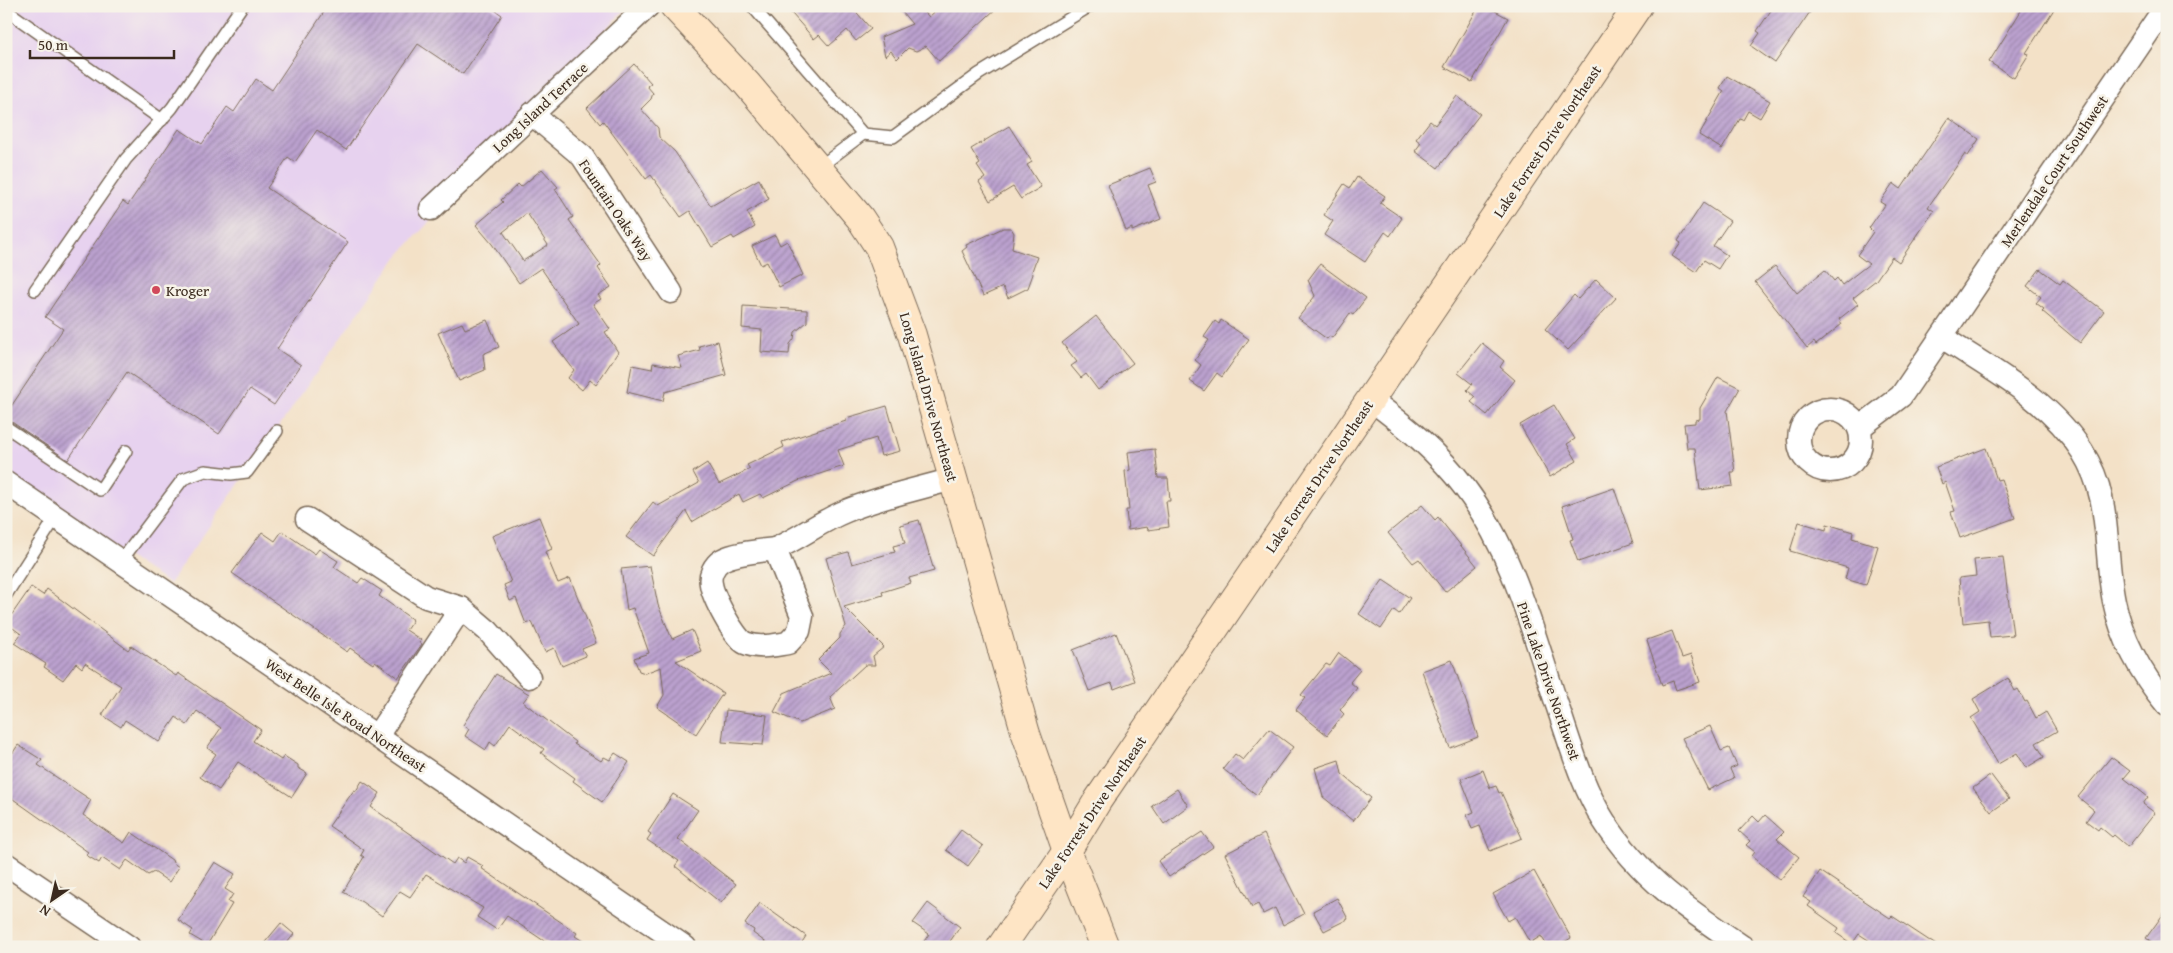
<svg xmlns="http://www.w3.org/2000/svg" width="2173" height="953" viewBox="0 0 2173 953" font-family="'Gentium Book Plus',serif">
<defs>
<pattern id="building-hatch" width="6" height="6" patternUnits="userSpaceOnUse" patternTransform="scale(1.25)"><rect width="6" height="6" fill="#bba1cf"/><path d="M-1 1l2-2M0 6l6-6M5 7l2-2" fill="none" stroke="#9983a7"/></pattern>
</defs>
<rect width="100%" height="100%" fill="#f7f3e8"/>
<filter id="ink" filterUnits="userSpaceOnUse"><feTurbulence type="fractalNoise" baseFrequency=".02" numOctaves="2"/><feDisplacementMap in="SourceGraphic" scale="10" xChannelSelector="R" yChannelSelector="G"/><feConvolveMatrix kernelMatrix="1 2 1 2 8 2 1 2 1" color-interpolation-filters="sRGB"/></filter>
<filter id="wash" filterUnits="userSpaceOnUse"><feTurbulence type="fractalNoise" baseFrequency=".0096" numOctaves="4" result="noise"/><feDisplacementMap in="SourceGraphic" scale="20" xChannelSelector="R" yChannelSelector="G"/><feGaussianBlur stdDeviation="1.12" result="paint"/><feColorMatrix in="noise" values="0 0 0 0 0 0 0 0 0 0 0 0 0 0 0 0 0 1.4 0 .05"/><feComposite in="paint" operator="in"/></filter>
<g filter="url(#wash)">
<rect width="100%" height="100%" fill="#f3e1c7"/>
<path fill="#e7d2ef" d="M6 6H628L397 257 169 584 6 476Z"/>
<g id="blocks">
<g fill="url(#building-hatch)" fill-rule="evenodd">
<path d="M328 6H489L502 15 463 74 418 44 346 150 317 130 295 162 288 157 267 188 348 242 277 349 301 365 274 405 250 389 219 434 127 372 68 460 6 418V414L63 329 45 317 123 201 128 205 179 129 202 144 227 107 234 112 256 79 272 90Z"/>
<path d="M785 6H851L871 29 856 41 847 30 829 46 819 35 814 39Z"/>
<path d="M897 6H919L929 17 941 6H999L939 61 926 46 916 51 908 48 897 59 891 51 885 56 881 37 912 24Z"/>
<path d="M1479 6H1486L1508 18 1472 82 1444 67Z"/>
<path d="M1774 6H1814L1775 63 1751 46 1760 33 1757 31Z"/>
<path d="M2024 6H2056L2026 53 2029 54 2014 78 1989 62Z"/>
<path d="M634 64 651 83 647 86 653 93 651 99 641 109 658 128 659 137 675 152 711 206 759 179 769 199 747 212 755 227 734 239 732 236 712 247 690 211 681 217 651 175 646 179 603 121 600 124 587 108Z"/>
<path d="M1727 76 1770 101 1760 118 1748 111 1743 120 1740 119 1722 149 1699 135 1724 91 1720 88Z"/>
<path d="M1457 96 1480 114 1438 168 1415 151 1421 143 1416 139 1430 121 1435 125Z"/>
<path d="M1949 118 1979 139 1968 156 1965 154 1928 207 1934 211 1899 262 1892 257 1876 280 1853 298 1858 304 1839 319 1842 324 1816 345 1814 342 1807 348 1755 282 1775 266 1797 293 1825 270 1834 281 1837 278 1842 285 1869 264 1857 255 1873 232 1869 228 1885 205 1880 202 1893 183 1901 189Z"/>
<path d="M1009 126 1032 162 1027 165 1041 187 1021 199 1013 187 990 201 979 182 985 178 977 166 980 164 971 149Z"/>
<path d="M1150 168 1156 182 1148 185 1161 219 1132 231V228L1126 231 1108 185Z"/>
<path d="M542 169 558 187 555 189 573 217 569 220 601 265 598 268 611 287 598 295 601 299 593 304 610 329 605 332 618 352 596 385 590 380 582 390 568 378 574 370 553 342 579 324 541 268 519 283 492 244 476 225 503 202 501 200 518 184 521 187ZM527 213 548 245 523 261 503 232Z"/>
<path d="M1357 177 1385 196 1380 203 1402 218 1390 236 1385 232 1365 262 1324 235 1333 221 1324 215 1344 184 1350 188Z"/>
<path d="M1703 203 1730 221 1713 246 1727 255 1718 269 1704 260 1696 272 1672 256 1681 243 1678 241Z"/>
<path d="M1003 228H1011L1014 233 1012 249 1037 257 1032 271 1033 274 1028 288 1008 298 1003 287 983 296 962 251 967 247 966 245Z"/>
<path d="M775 235 780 245 787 241 803 275 779 287 767 262 761 265 752 246Z"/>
<path d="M1320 264 1366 298 1353 315 1350 313 1332 338 1329 336 1327 339 1298 318 1315 296 1308 280Z"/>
<path d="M2040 269 2060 284 2063 280 2104 311 2080 343 2042 311 2044 309 2036 303 2041 297 2027 286Z"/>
<path d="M1596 279 1616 298 1568 350 1545 329 1574 295 1578 299Z"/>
<path d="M743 306 807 310V322L795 332 794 339 790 344 789 354 761 352 762 330 742 328Z"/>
<path d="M1096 316 1133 363 1098 390 1086 374 1081 378 1071 366 1077 362 1062 343Z"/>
<path d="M487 320 499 347 483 354 485 370 459 381 438 333 462 323 465 329Z"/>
<path d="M1221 320 1249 339 1222 377 1217 373 1204 391 1190 381 1201 365 1195 360 1209 340 1204 337 1215 321 1219 324Z"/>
<path d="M718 341 726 375 665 392 663 401 627 392 632 365 652 369 653 363 682 368 678 356 700 350 699 346Z"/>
<path d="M1482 343 1504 361 1500 367 1515 380 1487 415 1471 402 1475 397 1467 390 1472 384 1458 373Z"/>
<path d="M1718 377 1740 388 1727 411 1735 472H1731L1733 486 1700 490 1695 448H1687L1684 424 1695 423V420L1700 419V408Z"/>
<path d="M1554 405 1575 439 1567 444 1577 461 1550 477 1520 425Z"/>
<path d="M887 406 900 451 881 456 876 438 838 450 844 466 798 481 763 498 760 494 743 502 739 494 692 522 686 511 653 556 626 537 653 502 658 506 699 483 693 472 707 463 719 484 750 469 747 465 784 447 782 442 846 421V418Z"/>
<path d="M1986 448 1997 480 2001 479 2015 518 1960 538 1951 512 1955 511 1945 482 1942 484 1936 467Z"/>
<path d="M1155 449 1158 478H1168L1170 501H1166L1169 527 1148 530 1147 527 1128 530 1126 510H1129L1125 471 1130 470 1128 452Z"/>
<path d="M1614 488 1633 543 1578 562 1570 540 1573 539 1562 506Z"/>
<path d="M1422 505 1435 520 1438 517 1477 566 1445 592 1419 559 1413 563 1388 533Z"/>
<path d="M539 517 552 549 545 552 558 583 570 578 596 643 582 649 586 656 562 666 554 648 545 652 532 622 526 624 516 598 510 601 504 585 511 582 492 536Z"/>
<path d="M919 520 934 571 909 578 911 583 882 592 883 595 844 607 884 647 873 656 875 665H865L830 697 835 709 800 723 774 712 784 693 831 673 818 660 840 638V634L846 626 826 558 848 552 852 564 895 552 893 546 905 543 900 525Z"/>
<path d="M1799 522 1826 530 1827 524 1853 532 1852 538 1878 546 1866 585 1845 579 1848 568 1790 551Z"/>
<path d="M282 531 315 554 319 549 338 561 334 567 358 583 362 578 382 591 379 596 413 620 406 630 421 640 419 642 422 644 398 678 375 661 373 664 350 648 347 652 232 573 262 532 275 541Z"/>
<path d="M2003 557 2013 635 1990 637 1988 620 1963 623 1959 578 1976 576 1974 560Z"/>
<path d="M650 566 658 605 672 639 692 630 701 651 676 661 723 693 696 734 657 707 664 695 661 667 645 673 639 671 634 658 649 653 633 608 627 610 621 569Z"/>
<path d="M1383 580 1410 598 1399 614 1394 610 1381 629 1359 614Z"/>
<path d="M31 587 43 595 47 589 128 650 131 646 176 676 178 673 261 730 253 741 281 760 284 756 298 765V768L307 773 292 797 238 762 219 790 200 777 216 754 207 748 221 728 197 711 187 725 176 717 159 742 125 720 121 727 102 715 121 686 85 663 82 668 76 663 63 680 44 667 46 664 14 643 21 634 6 623Z"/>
<path d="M1672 631 1682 658 1691 655 1700 682 1676 690 1673 681 1662 685 1647 640Z"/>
<path d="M1116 633 1135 681 1114 689 1112 683 1089 691 1073 650Z"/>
<path d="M1339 653 1360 670 1350 682 1357 688 1340 710 1344 714 1327 735 1296 710 1305 698 1301 695 1326 664 1330 666Z"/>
<path d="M1452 660 1478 737 1450 748 1422 671Z"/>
<path d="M496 674 529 694 523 702 575 742 574 744 601 761 604 757 610 760 615 753 629 762 602 802 573 781 575 778 541 753 544 749 510 724 495 746 490 742 486 750 465 736 469 729 463 725Z"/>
<path d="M2008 678 2015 691 2018 689 2025 702 2027 701 2036 718 2046 712 2057 731 2036 743 2044 757 2026 768 2017 753 1998 764 1971 718 1980 712 1973 699Z"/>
<path d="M726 710 767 715 763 745 722 742Z"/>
<path d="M1710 726 1721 751 1729 748 1737 766 1730 769 1734 778 1708 790 1682 738Z"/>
<path d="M1269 729 1293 747 1257 795 1223 769 1235 754 1243 760Z"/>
<path d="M18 745 42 760 38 765 91 800 83 815 124 843 131 832 172 860 173 863 179 867 169 882 154 872 148 875 127 860 120 870 102 858 99 863 86 855 88 852 6 794V763Z"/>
<path d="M2111 757 2130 771 2124 778 2148 797 2143 804 2155 813 2128 847 2114 835 2112 837 2100 827 2098 830 2086 821 2094 810 2078 797Z"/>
<path d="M1339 760 1342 774 1371 798 1353 821 1323 797 1315 768Z"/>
<path d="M1483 770 1490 788 1496 786 1499 793 1501 792 1522 838 1490 851 1480 826 1472 829 1467 815 1474 812 1461 779Z"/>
<path d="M1991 775 2009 799 1991 812 1973 788Z"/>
<path d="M362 781 380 793 371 807 453 864 457 858 464 863 467 857 483 866 481 868 577 933 575 936 592 947H553L507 916 497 930 477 917 483 908 426 874 410 897 400 891 382 916 362 902 343 892 364 857 361 855 364 850 329 826 354 790 356 791Z"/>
<path d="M1177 789 1188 806 1164 824 1152 806Z"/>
<path d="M673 794 698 810 678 839 736 884 721 903 675 866 679 861 647 840 651 834 648 832Z"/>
<path d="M1765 815 1784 832 1777 839 1799 857 1780 880 1752 856 1755 852 1746 845 1750 841 1739 831 1753 816 1759 822Z"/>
<path d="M961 830 983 846 968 866 946 850Z"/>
<path d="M1202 832 1213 847 1169 877 1158 861Z"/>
<path d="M1264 834 1304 914 1283 925 1275 908 1263 914 1258 904 1252 907 1225 854Z"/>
<path d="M215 862 235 874 225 889 233 894 228 902 232 904 207 945 190 935 193 930 178 920Z"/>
<path d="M1534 871 1571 938 1556 947H1548L1541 936 1530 943 1515 917 1508 921 1493 894Z"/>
<path d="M1820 871 1890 918 1892 916 1939 947H1879L1859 934 1852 944 1836 933 1839 928 1808 906 1811 902 1803 897Z"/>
<path d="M1337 898 1348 919 1324 931 1313 911Z"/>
<path d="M760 903 806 936 799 947H772L753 933 754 930 745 924Z"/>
<path d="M928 903 960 927 946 947H920L929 934 913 923Z"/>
<path d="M2167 909V947H2159L2146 938Z"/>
<path d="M281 923 294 934 284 947H261Z"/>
</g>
</g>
</g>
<g filter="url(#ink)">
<use href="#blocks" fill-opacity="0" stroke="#7b6a59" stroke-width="1"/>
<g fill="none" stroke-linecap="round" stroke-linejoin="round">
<g stroke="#7b6a59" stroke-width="14">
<g id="lane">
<path d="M752 6 863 134"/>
<path d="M6 10 162 120"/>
<path d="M818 168 863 134 893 137 979 74 1090 6"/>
<path d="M35 290 126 159 172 108 242 6"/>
<path d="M6 427 100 490 126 451"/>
<path d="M121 561 183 479 205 471 231 474 247 472 277 431"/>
<path d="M6 595 56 517"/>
</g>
</g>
<g stroke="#7b6a59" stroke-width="25">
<g id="street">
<path d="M532 114 582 156 671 292"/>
<path d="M431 209 648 6"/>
<path d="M1942 337C1991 370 2049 399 2082 451 2113 500 2103 548 2114 601 2122 640 2142 675 2167 705"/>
<path d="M1371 400C1406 426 1439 453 1465 488 1512 550 1532 629 1556 702 1570 742 1581 785 1604 821 1640 878 1688 910 1743 947"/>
<circle cx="1830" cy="440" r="31"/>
<path d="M1859 428 1901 396 2166 6"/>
<path d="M6 483 685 947"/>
<path d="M307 519 426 597 461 608 488 631 529 677"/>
<path d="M775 549 802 616 799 631 788 643C774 645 759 649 745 643 734 638 713 597 711 584 709 575 714 565 722 560 734 553 760 551 775 549Z"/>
<path d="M775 549C800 538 821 521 846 511 879 497 918 489 953 479"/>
<path d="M377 736 461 608"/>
<path d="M6 864 129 947"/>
</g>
</g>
<g stroke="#7b6a59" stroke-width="30">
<g id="secondary">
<path d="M674 6 747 84 860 218 879 247 912 335 1026 734 1067 851 1105 947"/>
<path d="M1001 947 1067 851 1098 800 1638 6"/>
</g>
</g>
<use href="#lane" stroke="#fff" stroke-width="11"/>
<use href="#street" stroke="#fff" stroke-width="22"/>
<use href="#secondary" stroke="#fee5c5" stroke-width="28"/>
</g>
</g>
<circle fill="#d1495b" stroke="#f7f3e8" stroke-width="2" cx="156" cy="290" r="5"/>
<g text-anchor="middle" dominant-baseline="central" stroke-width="5" stroke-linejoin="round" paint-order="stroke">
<g font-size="15" fill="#3b2a1e" stroke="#f7f3e8">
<text transform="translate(540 107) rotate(-43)">Long Island Terrace</text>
<text transform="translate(1547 141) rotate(-56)">Lake Forrest Drive Northeast</text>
<text transform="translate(2054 171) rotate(-56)">Merlendale Court Southwest</text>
<text transform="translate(616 210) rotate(56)">Fountain Oaks Way</text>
<text transform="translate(929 397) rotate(74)">Long Island Drive Northeast</text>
<text transform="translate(1319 476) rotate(-56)">Lake Forrest Drive Northeast</text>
<text transform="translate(1549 681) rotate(71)">Pine Lake Drive Northwest</text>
<text transform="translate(346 715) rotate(34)">West Belle Isle Road Northeast</text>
<text transform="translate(1092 812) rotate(-56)">Lake Forrest Drive Northeast</text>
</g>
<g font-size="15" fill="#3b2a1e" stroke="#f7f3e8" text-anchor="start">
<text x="166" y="290">Kroger</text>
</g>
</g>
<rect width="2173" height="953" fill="none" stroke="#f7f3e8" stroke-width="25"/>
<g transform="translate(52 900) rotate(214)" stroke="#f7f3e8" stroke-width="4" paint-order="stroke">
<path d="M0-4L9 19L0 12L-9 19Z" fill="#3b2a1e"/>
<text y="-8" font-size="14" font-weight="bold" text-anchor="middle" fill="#3b2a1e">N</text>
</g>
<path d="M30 50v8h144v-8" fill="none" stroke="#3b2a1e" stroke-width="2.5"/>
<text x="38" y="50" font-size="15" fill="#3b2a1e" stroke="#f7f3e8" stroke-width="4" paint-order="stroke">50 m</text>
</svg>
